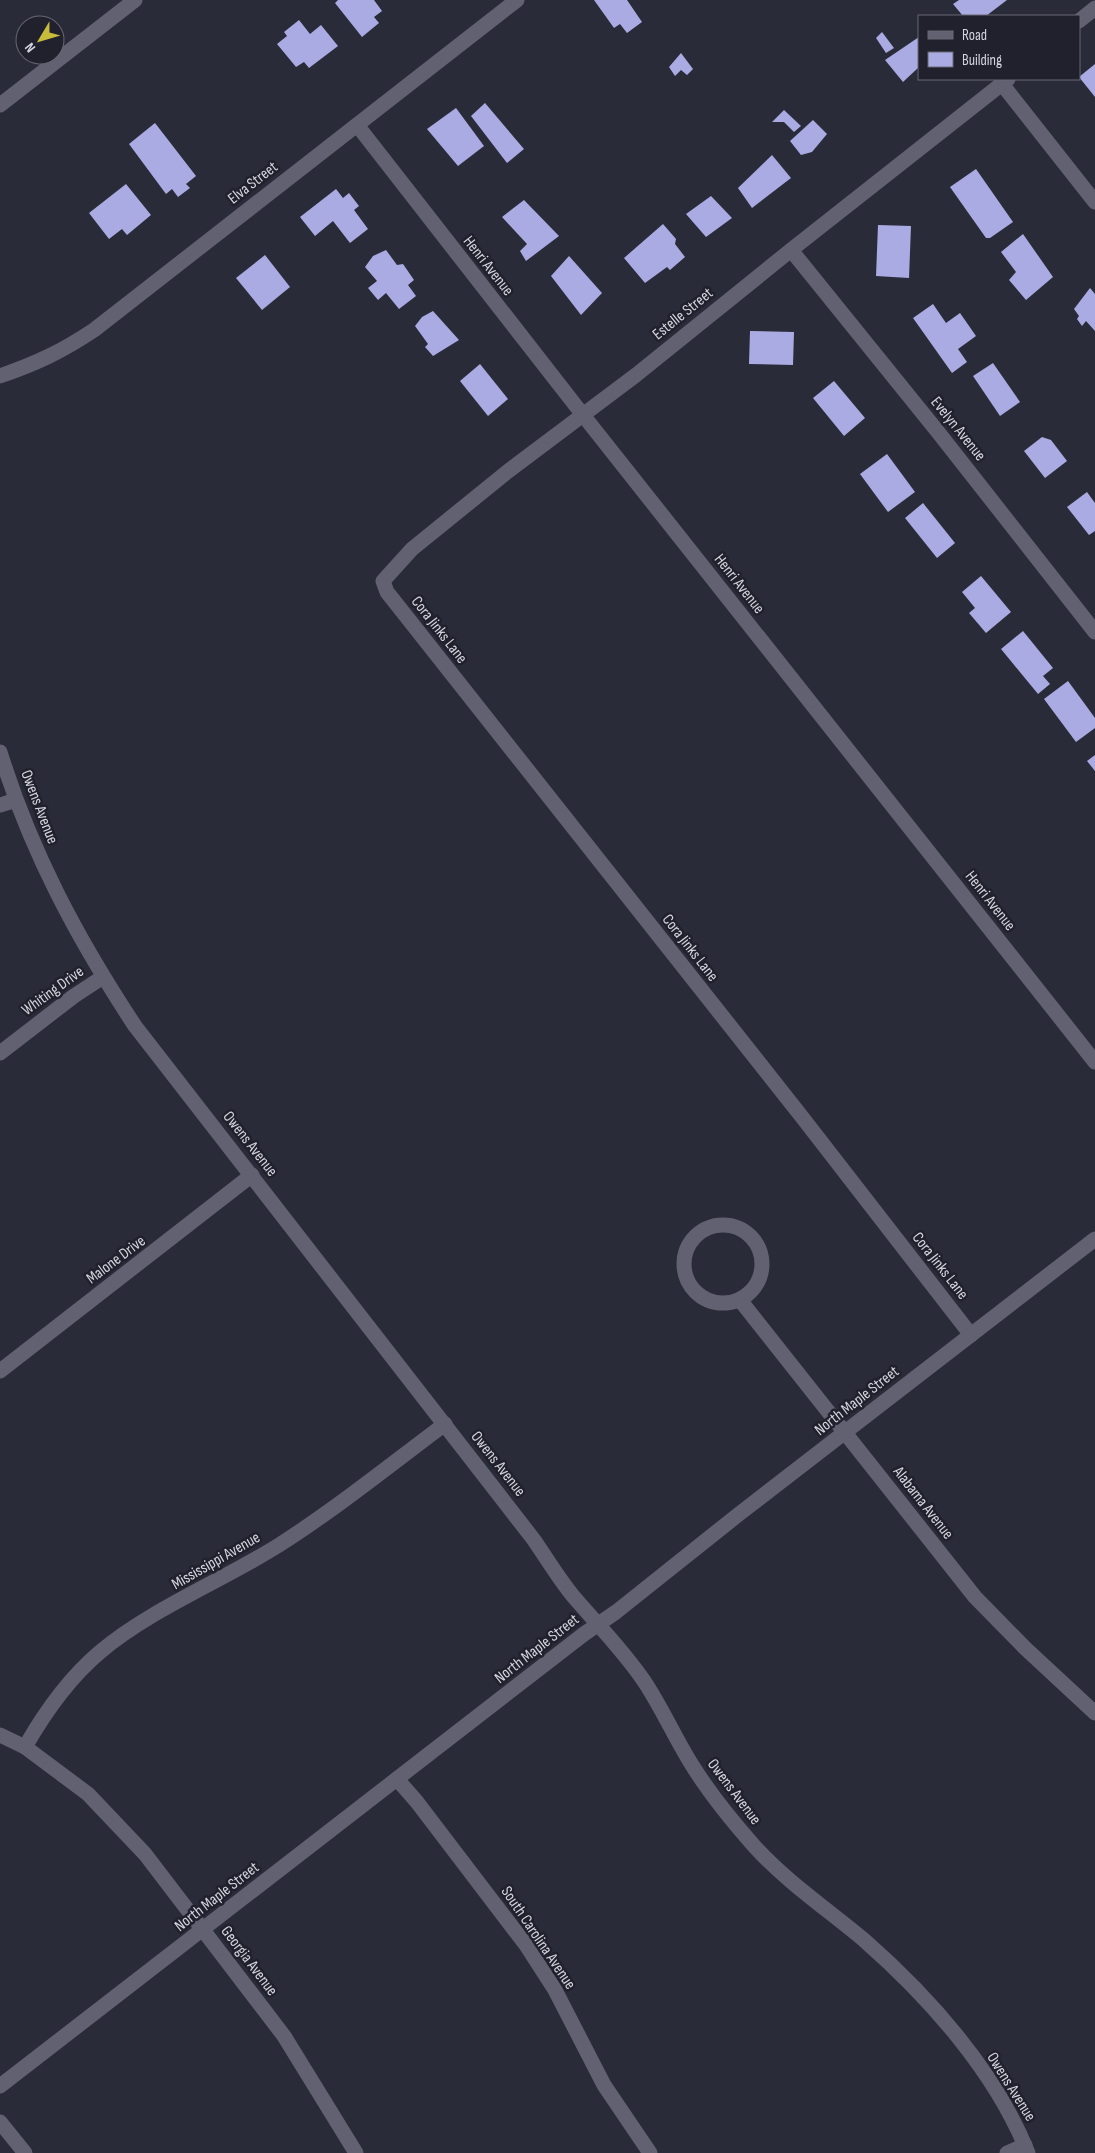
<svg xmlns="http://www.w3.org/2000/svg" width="1095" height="2153" viewBox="0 0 1095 2153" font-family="'Sofia Sans Condensed',sans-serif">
<rect width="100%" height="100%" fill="#2a2b39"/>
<g fill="#aaabe3">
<path d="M338 0H374L382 11 374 17 379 23 362 37 335 3Z"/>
<path d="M594 0H627L642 22 627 33 620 24 614 28Z"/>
<path d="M959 0H1007L986 16H963L953 4Z"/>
<path d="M299 20 310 34 321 25 338 46 309 68 304 62 296 67 277 44 287 36 284 32Z"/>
<path d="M882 32 894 48 886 53 876 38Z"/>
<path d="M919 37V67L903 82 885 60Z"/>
<path d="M681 53 693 69 687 75 681 70 675 76 669 67Z"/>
<path d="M1095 64V97L1079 77Z"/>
<path d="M485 103 524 149 507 163 471 116Z"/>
<path d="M456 108 484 146 458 166 427 129Z"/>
<path d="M784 110 801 126 794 132 784 122H772Z"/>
<path d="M813 120 827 134 812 152 801 155 790 141Z"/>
<path d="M155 123 196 176 186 184 190 188 178 197 172 189 166 194 129 144Z"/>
<path d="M772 155 791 178 752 208 738 188Z"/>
<path d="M976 169 1013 222 990 238H986L950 187Z"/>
<path d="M126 184 151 215 127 235 122 229 109 239 89 213Z"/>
<path d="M336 189 343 198 349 193 359 206 354 210 368 229 350 243 333 221 315 236 300 217Z"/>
<path d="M711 196 732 218 706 237 686 214Z"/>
<path d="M524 200 559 236 526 261 520 251 527 244 502 217Z"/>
<path d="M663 224 676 239 675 244 685 257 670 270 667 267 645 283 624 258Z"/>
<path d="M878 225 911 226 909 278 876 276Z"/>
<path d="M1023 234 1053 277 1026 300 1009 280 1016 272 1001 252Z"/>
<path d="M386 250 397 265 403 264 414 280 408 285 416 296 399 309 386 293 378 300 368 288 377 281 365 267 373 256Z"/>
<path d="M265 255 290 287 262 310 236 278Z"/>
<path d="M569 256 602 293 581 315 551 276Z"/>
<path d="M1090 288 1095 294V331L1086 321 1082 326 1077 319 1079 316 1074 309Z"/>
<path d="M933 304 946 323 960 313 976 336 958 349 967 362 952 373 913 318Z"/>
<path d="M433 311 459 340 433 356 425 347 428 344 415 326 422 317Z"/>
<path d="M750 331 794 332 793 365 749 364Z"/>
<path d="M993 363 1020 402 1000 416 973 376Z"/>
<path d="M480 364 508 399 488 416 460 381Z"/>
<path d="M834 381 865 418 844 436 813 398Z"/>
<path d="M1042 437 1051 440 1067 461 1045 478 1024 451Z"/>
<path d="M887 454 915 492 888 512 860 474Z"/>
<path d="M1087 492 1095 503V531L1089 535 1067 507Z"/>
<path d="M923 503 955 543 937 558 905 518Z"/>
<path d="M981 576 1011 612 986 633 969 613 975 608 962 592Z"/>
<path d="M1023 631 1053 668 1043 676 1050 684 1038 694 1001 649Z"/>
<path d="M1068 681 1095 718V728L1076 742 1044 699Z"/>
<path d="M1095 755V771L1087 761Z"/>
</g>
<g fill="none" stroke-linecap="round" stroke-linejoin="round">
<g stroke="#616171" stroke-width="15">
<path d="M1079 21 1095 8"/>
<path d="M1002 84 1095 202"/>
<path d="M0 105 135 0"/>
<path d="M357 125 583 415 1095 1062"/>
<path d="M791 250 938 432 1095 632"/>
<path d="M0 376C37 363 61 352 94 330L517 0"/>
<path d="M0 752C31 852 77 938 135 1026L534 1540C547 1559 559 1579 573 1596 597 1624 623 1650 644 1681 662 1708 675 1738 692 1765 710 1794 732 1821 755 1847 787 1882 827 1909 864 1940 929 1997 996 2072 1028 2153"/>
<path d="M0 805 16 800"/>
<path d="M0 1053 74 996 103 977"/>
<circle cx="723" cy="1264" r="39"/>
<path d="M740 1300 975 1597 1025 1648 1095 1713"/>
<path d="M971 1335 802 1117 387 592 383 581 412 549 507 472 636 375 791 250 1008 79"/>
<path d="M0 1371 252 1175"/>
<path d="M0 1735 25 1747 88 1794 145 1854 284 2036 356 2153"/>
<path d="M25 1747C45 1712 69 1678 100 1652 151 1609 222 1581 279 1545 337 1508 390 1465 445 1424"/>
<path d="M397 1779 417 1802 526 1945 555 1990 604 2085 650 2153"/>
<path d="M0 2086 584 1634 616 1612 739 1514 1095 1239"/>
<path d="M0 2122 25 2153"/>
<path d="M1007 2153 1025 2145"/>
</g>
</g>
<g text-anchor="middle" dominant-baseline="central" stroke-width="5" stroke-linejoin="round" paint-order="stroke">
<g font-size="16" fill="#d4d5de" stroke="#21212e">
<text transform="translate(253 183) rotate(-38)">Elva Street</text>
<text transform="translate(488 266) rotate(52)">Henri Avenue</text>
<text transform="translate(683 314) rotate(-39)">Estelle Street</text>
<text transform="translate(958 429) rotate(51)">Evelyn Avenue</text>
<text transform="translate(739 584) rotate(52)">Henri Avenue</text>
<text transform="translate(439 630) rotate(52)">Cora Jinks Lane</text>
<text transform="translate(39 807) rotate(69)">Owens Avenue</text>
<text transform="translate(990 901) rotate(52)">Henri Avenue</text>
<text transform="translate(690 948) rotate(52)">Cora Jinks Lane</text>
<text transform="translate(53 991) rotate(-36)">Whiting Drive</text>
<text transform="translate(250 1144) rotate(52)">Owens Avenue</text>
<text transform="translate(116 1260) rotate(-37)">Malone Drive</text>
<text transform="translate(940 1266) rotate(52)">Cora Jinks Lane</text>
<text transform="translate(857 1401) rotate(-38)">North Maple Street</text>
<text transform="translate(498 1464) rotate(52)">Owens Avenue</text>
<text transform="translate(923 1503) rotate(52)">Alabama Avenue</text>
<text transform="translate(216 1561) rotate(-30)">Mississippi Avenue</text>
<text transform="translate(537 1649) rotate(-38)">North Maple Street</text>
<text transform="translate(734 1792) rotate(53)">Owens Avenue</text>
<text transform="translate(217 1897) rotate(-38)">North Maple Street</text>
<text transform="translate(538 1938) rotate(56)">South Carolina Avenue</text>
<text transform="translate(249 1961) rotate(53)">Georgia Avenue</text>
<text transform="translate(1011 2087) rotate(58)">Owens Avenue</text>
</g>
</g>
<rect x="918" y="15" width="162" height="65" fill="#21212e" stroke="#696974"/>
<rect x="928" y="31" width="25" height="8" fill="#616171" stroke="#696974"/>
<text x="962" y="40" font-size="15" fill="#d4d5de">Road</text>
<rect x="928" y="52" width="25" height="15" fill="#aaabe3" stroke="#696974"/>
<text x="962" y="65" font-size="15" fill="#d4d5de">Building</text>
<g transform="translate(40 40) rotate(232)"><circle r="24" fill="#21212e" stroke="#696974"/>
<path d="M0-4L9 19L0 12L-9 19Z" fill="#c7bb3b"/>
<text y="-8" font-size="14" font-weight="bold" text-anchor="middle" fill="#d4d5de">N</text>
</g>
</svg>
